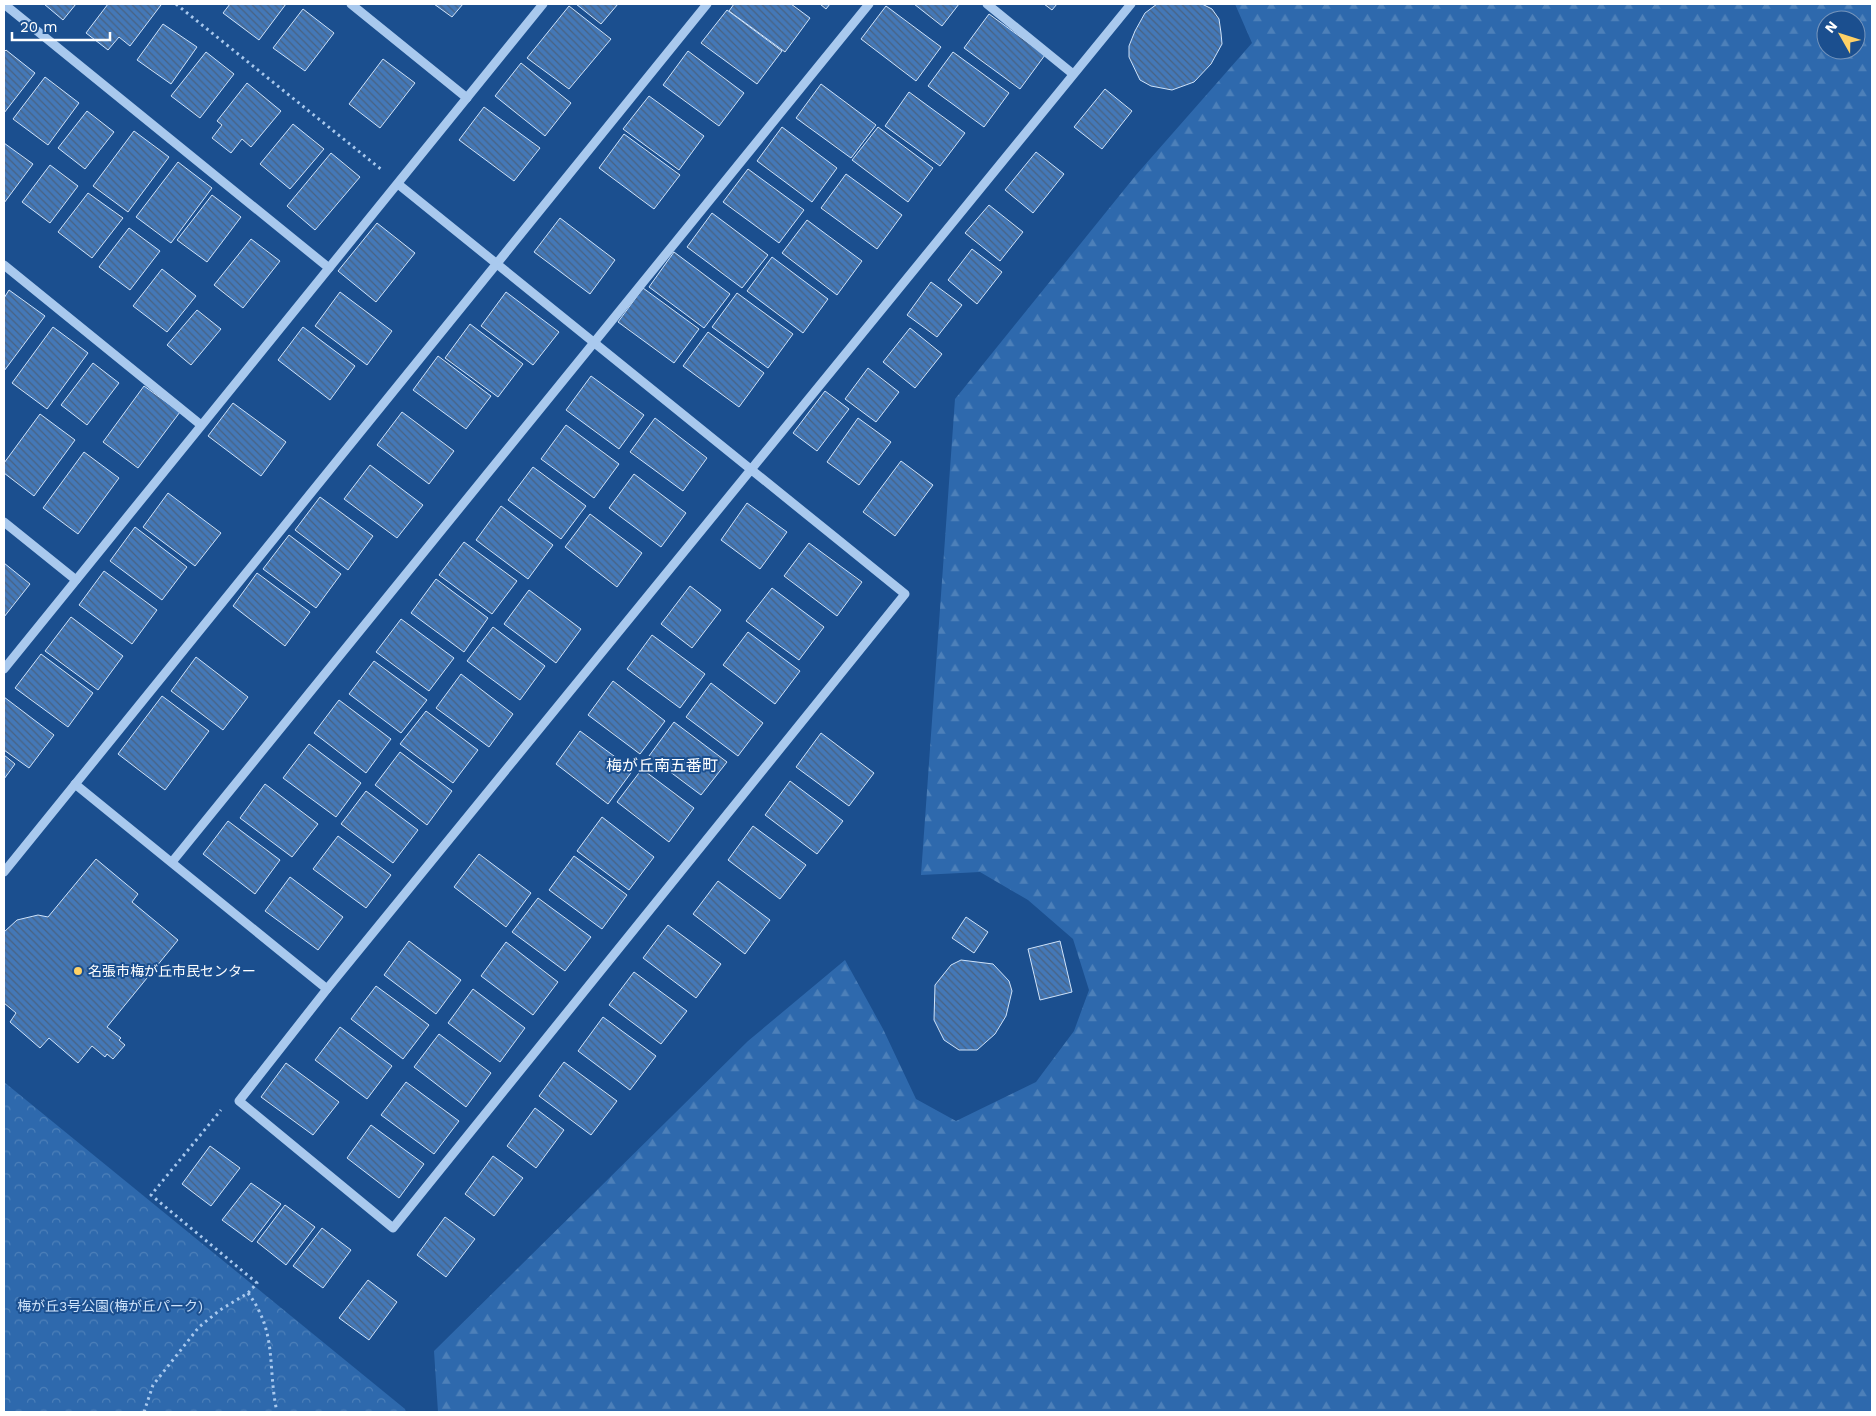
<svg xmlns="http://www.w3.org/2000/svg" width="1876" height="1416" viewBox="0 0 1876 1416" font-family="'Work Sans','Noto Sans JP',sans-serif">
<defs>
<pattern id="forest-firs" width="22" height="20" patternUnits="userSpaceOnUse" patternTransform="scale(1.25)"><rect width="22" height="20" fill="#2e69ad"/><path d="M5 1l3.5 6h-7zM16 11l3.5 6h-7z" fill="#4d80b9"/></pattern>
<pattern id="park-crowns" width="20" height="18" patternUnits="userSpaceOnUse" patternTransform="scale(1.25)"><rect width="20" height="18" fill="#2e69ad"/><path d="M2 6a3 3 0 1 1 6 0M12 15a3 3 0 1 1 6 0" fill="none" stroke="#4d80b9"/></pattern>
<pattern id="building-back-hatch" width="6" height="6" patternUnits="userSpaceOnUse" patternTransform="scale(1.25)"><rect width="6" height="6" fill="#4478b7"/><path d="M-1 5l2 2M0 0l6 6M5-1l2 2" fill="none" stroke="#486282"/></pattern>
</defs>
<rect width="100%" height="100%" fill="#1b4f8f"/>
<path fill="url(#forest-firs)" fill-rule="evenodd" d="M1235 4H1872V1412H438L434 1351 748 1041 845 960 883 1029 916 1099 956 1121 1036 1082 1074 1031 1089 990 1073 939 1028 900 980 872 921 875 955 399 1136 175 1252 43ZM1826 20H1856V50H1826Z"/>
<path fill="url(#park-crowns)" d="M4 1082 405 1409 406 1412H4Z"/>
<g fill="url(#building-back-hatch)" stroke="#cfe3fa">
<path d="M44 4H76L63 20Z"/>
<path d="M108 4H159L161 5 130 46 119 37 108 50 86 33Z"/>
<path d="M230 4H286L259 40 223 13Z"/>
<path d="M434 4H463L452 17Z"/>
<path d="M576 4H618L601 24Z"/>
<path d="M734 4H791L810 18 785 52 729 11Z"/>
<path d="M820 4H830L826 9Z"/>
<path d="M914 4H959L942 26Z"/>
<path d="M1044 4H1057L1052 10Z"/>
<path d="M1157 4H1202L1212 9 1219 19 1221 33 1222 44 1211 64 1194 82 1172 90 1151 86 1140 80 1129 57V46L1135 31 1145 13Z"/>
<path d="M569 6 611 39 569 89 527 58Z"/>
<path d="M886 6 941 47 916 81 861 39Z"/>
<path d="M303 9 334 33 305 71 273 48Z"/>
<path d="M727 10 782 51 757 84 701 43Z"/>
<path d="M989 14 1045 55 1020 89 964 48Z"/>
<path d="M163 24 197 47 171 84 137 60Z"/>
<path d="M6 50 35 73 4 113V52Z"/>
<path d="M688 51 744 93 719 126 663 85Z"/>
<path d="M206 52 234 74 200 118 171 96Z"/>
<path d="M953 52 1009 93 984 127 928 86Z"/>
<path d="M383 59 415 83 380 128 349 104Z"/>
<path d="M521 63 571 103 545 136 495 96Z"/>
<path d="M45 77 79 103 48 145 13 119Z"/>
<path d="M247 83 281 111 251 147 242 139 231 153 212 138 222 125 217 121Z"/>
<path d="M821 84 876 125 851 158 796 118Z"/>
<path d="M1105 89 1132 111 1102 149 1074 127Z"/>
<path d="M909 92 965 133 940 166 885 126Z"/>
<path d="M649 96 704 136 679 170 623 129Z"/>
<path d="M484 107 540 148 514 181 459 140Z"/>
<path d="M87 111 114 132 85 169 58 148Z"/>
<path d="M293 124 324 149 290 189 260 164Z"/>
<path d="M782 127 837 168 812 202 757 161Z"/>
<path d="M878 127 933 168 908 202 852 160Z"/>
<path d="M134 131 169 157 128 212 93 186Z"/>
<path d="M624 134 680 175 654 209 599 168Z"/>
<path d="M4 143 33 164 4 203Z"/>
<path d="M1036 152 1064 174 1033 213 1005 190Z"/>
<path d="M331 153 360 177 315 230 287 206Z"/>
<path d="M178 162 212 188 171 243 136 217Z"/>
<path d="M50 165 78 186 50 223 22 202Z"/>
<path d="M748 169 804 210 779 243 723 202Z"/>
<path d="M846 174 902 215 877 249 821 208Z"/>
<path d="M88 193 123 218 92 258 58 232Z"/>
<path d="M212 195 241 217 207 262 177 240Z"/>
<path d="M989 205 1023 232 1000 261 965 233Z"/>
<path d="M712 213 768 255 742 288 687 247Z"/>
<path d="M560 218 615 260 590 294 534 252Z"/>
<path d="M807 220 862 261 837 295 782 253Z"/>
<path d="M377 223 415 253 376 302 338 271Z"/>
<path d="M129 228 160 251 130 290 99 267Z"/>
<path d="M251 239 280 261 243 308 214 285Z"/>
<path d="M972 249 1002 272 977 304 948 280Z"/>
<path d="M674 252 730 294 704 328 649 287Z"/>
<path d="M772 257 828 299 803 333 747 291Z"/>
<path d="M162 269 196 296 167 332 133 306Z"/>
<path d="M931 282 962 305 937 337 907 315Z"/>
<path d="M643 288 699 329 674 363 618 322Z"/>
<path d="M9 290 45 316 4 371V298Z"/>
<path d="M340 292 392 331 367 365 315 326Z"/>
<path d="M506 292 559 332 533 365 481 326Z"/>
<path d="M737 293 793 334 768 368 712 327Z"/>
<path d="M197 310 221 329 191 365 167 345Z"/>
<path d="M470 324 523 364 498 397 445 358Z"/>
<path d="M53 327 88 353 47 409 12 383Z"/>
<path d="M303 327 355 366 330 400 278 360Z"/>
<path d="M910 328 942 354 915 388 883 362Z"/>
<path d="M708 332 764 373 739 407 683 366Z"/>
<path d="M438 356 491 396 466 429 413 390Z"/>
<path d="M93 363 119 383 87 425 61 405Z"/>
<path d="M868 368 899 392 876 422 845 399Z"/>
<path d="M591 376 644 415 619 449 566 410Z"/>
<path d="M144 386 180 412 138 468 103 442Z"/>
<path d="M825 391 849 409 817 451 793 433Z"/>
<path d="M233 403 286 442 261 476 208 436Z"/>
<path d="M402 412 454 451 429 484 377 445Z"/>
<path d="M40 414 75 440 34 496 4 473V463Z"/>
<path d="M655 418 707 458 683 491 630 452Z"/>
<path d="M858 418 891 442 859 485 827 462Z"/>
<path d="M566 425 619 464 594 498 541 459Z"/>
<path d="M84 452 119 478 78 534 43 508Z"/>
<path d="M901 461 933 485 895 536 863 512Z"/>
<path d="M370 465 423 505 397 538 344 499Z"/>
<path d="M533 467 586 506 561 539 508 500Z"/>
<path d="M634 474 686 513 661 547 609 508Z"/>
<path d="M168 493 221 533 195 566 143 527Z"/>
<path d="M320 497 373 536 348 570 295 530Z"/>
<path d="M747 503 787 532 760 569 721 540Z"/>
<path d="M501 506 553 545 528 579 476 540Z"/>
<path d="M590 514 642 553 617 587 565 547Z"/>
<path d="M135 527 187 567 162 600 110 561Z"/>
<path d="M289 535 341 574 316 608 263 569Z"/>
<path d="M464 542 517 581 492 614 439 575Z"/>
<path d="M809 543 862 582 837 616 784 576Z"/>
<path d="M4 563 30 584 4 617Z"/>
<path d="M104 571 157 610 132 644 79 605Z"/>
<path d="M257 573 310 612 285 646 233 606Z"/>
<path d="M436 579 488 618 464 652 411 613Z"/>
<path d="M690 586 721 610 692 648 661 624Z"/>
<path d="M772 588 824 627 799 660 746 621Z"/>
<path d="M529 590 581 629 556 663 504 624Z"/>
<path d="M71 617 123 656 98 690 45 651Z"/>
<path d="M401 619 454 658 429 691 376 652Z"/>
<path d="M493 627 545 666 520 700 467 661Z"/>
<path d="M748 632 800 671 775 704 723 665Z"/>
<path d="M652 635 705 674 680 708 627 669Z"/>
<path d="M41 654 93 693 68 727 15 688Z"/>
<path d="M196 657 248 697 223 730 171 691Z"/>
<path d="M374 661 427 700 401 733 349 694Z"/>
<path d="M461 674 513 714 489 747 436 708Z"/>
<path d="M613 681 665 721 640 754 588 715Z"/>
<path d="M711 683 763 723 738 756 686 717Z"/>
<path d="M162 696 209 731 165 790 118 754Z"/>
<path d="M4 697 54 735 29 768 4 750Z"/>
<path d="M339 700 391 739 366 773 314 733Z"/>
<path d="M426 711 478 750 453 783 400 744Z"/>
<path d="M674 722 727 762 701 795 649 756Z"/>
<path d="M580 731 633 770 608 804 556 764Z"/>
<path d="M821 733 874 773 849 806 796 767Z"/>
<path d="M309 744 361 783 336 817 283 778Z"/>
<path d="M400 752 452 791 427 825 375 785Z"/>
<path d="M4 755 15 764 4 779Z"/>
<path d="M642 769 694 808 669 842 617 802Z"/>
<path d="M790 781 843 821 817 854 765 815Z"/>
<path d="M265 784 318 824 292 857 240 818Z"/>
<path d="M366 791 418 830 393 863 341 824Z"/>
<path d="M602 817 654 857 629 890 577 851Z"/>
<path d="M228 821 280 860 255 894 203 854Z"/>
<path d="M753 826 806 865 780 899 728 860Z"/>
<path d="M338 836 391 875 366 908 313 869Z"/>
<path d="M479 854 531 893 506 927 454 887Z"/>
<path d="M574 856 627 895 602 929 549 890Z"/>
<path d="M96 859 138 894 132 902 178 940 107 1027 121 1038 119 1040 125 1045 113 1059 107 1054 105 1057 92 1046 78 1063 49 1038 40 1048 10 1022 16 1013 4 1003V932L17 920 38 915 48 917Z"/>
<path d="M290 877 343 917 318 950 265 911Z"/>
<path d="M718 881 770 920 745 954 693 914Z"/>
<path d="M538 898 591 937 565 971 512 932Z"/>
<path d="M966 917 988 932 974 953 952 938Z"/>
<path d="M668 925 721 964 696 998 643 958Z"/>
<path d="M409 941 461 980 436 1014 384 975Z"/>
<path d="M1060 941 1072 992 1040 1000 1028 949Z"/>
<path d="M506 942 558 982 533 1015 481 976Z"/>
<path d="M961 960 993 964 1009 981 1012 991 1006 1016 995 1034 977 1050H959L944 1040 934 1020 935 985 951 965Z"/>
<path d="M634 972 687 1011 661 1044 609 1005Z"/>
<path d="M376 986 429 1025 403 1059 351 1019Z"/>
<path d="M473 989 525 1028 500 1062 448 1023Z"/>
<path d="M603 1017 656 1056 630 1090 578 1051Z"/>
<path d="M340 1027 392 1066 367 1099 315 1060Z"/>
<path d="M439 1034 491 1073 466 1107 414 1067Z"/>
<path d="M564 1062 617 1101 591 1135 539 1096Z"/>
<path d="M286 1063 339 1102 313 1135 261 1097Z"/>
<path d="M406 1082 459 1121 434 1154 381 1115Z"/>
<path d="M535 1108 564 1130 536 1168 507 1146Z"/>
<path d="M371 1125 424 1164 399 1198 347 1158Z"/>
<path d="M210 1146 240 1168 211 1206 182 1184Z"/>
<path d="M493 1156 523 1178 494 1216 465 1194Z"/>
<path d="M251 1183 281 1204 252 1242 222 1220Z"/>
<path d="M285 1205 315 1227 286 1265 257 1242Z"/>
<path d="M445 1217 475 1239 446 1277 417 1255Z"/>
<path d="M322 1228 351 1250 323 1288 293 1266Z"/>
<path d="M368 1280 397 1302 369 1340 339 1318Z"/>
</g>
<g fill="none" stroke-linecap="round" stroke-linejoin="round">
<g stroke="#a9c9ee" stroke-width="3" stroke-dasharray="2.5 4" stroke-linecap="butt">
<path d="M176 4 382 170"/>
<path d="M248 1293C278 1333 267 1367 277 1412"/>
<path d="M144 1412 153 1385 199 1327 220 1310 248 1293 257 1283 151 1195 221 1110"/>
</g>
<g stroke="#a9c9ee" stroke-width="9">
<path d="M4 4 329 268"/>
<path d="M351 4 467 98"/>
<path d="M987 4 1073 74"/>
<path d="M398 184C566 321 736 457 905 594L393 1228 239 1101 327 989 1131 4"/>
<path d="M4 265 201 425"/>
<path d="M4 522 76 580"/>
<path d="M4 669 543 4"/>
<path d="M75 784 327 989"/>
<path d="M172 862 869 4"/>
<path d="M4 872 707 4"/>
</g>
</g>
<circle fill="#ffd166" stroke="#1b4f8f" stroke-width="2" cx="78" cy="971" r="5"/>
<g text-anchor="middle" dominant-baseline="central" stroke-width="4" stroke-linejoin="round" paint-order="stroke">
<g font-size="14" fill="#fff" stroke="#1b4f8f" text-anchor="start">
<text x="88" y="971">名張市梅が丘市民センター</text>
</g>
<g font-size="14" fill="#cfe3fa" stroke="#1b4f8f">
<text x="110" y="1306">梅が丘3号公園(梅が丘パーク)</text>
</g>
<g font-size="16" fill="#fff" stroke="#1b4f8f">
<text x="662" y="765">梅が丘南五番町</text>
</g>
</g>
<rect width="1876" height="1416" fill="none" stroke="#ffffff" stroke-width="10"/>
<g transform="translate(1841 35) rotate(309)"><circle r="24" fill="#1b4f8f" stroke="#7695bc"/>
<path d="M0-4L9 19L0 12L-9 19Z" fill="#ffd166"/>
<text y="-8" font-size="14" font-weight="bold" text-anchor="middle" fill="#ffffff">N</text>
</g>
<path d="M12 32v8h98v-8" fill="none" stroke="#ffffff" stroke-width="2.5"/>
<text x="20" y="32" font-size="15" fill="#ffffff" stroke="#1b4f8f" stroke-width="4" paint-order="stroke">20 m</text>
</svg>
